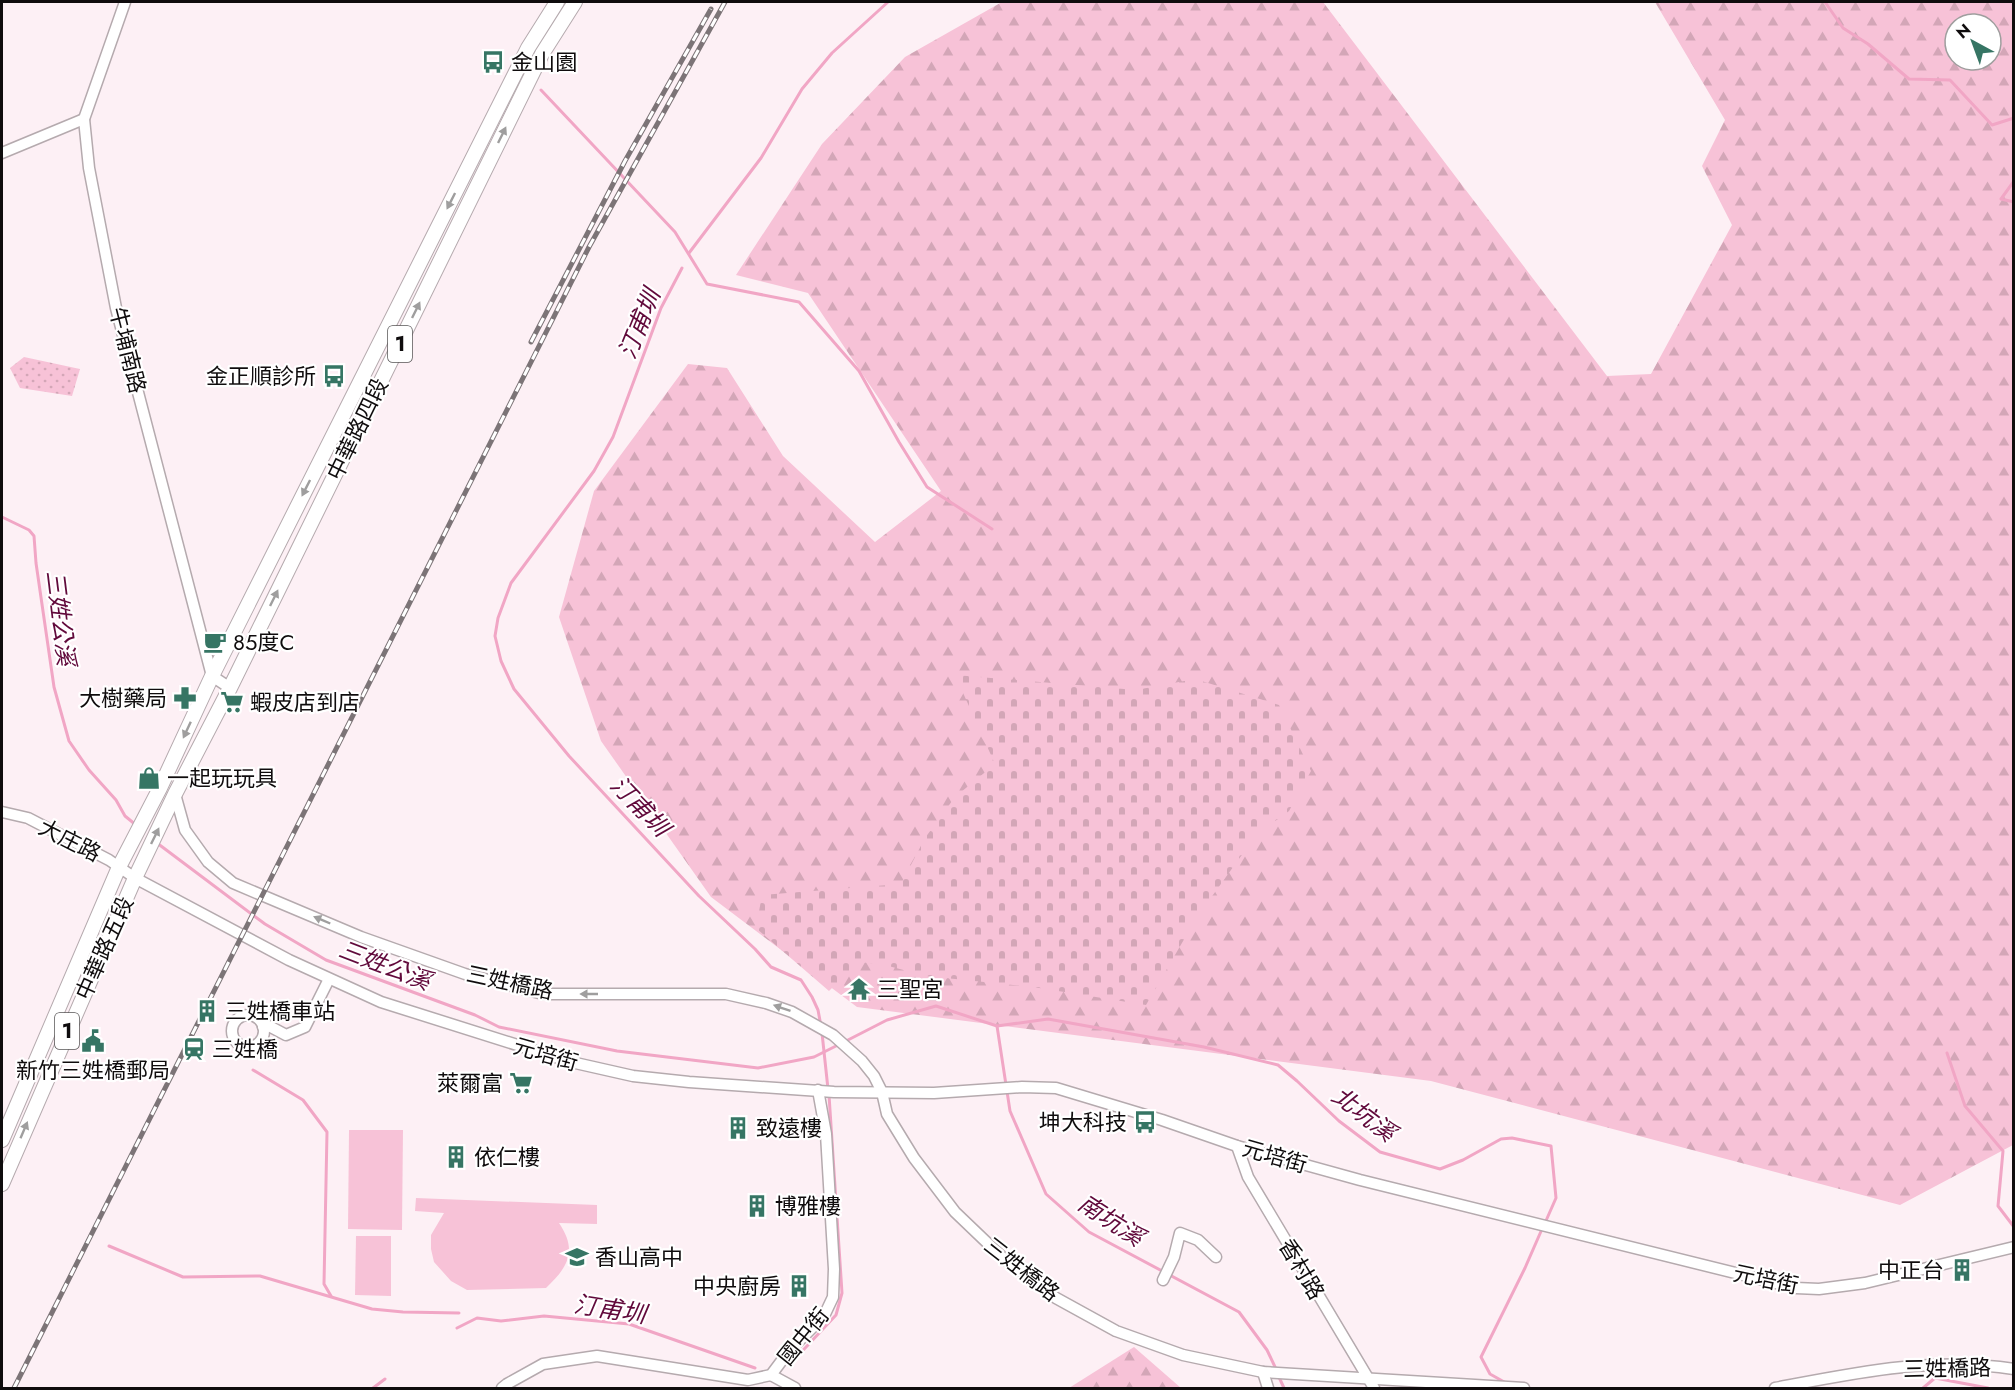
<svg xmlns="http://www.w3.org/2000/svg" width="2015" height="1390" viewBox="0 0 2015 1390" font-family="Jost,'Noto Sans TC',sans-serif">
<defs>
<pattern id="forest-firs" width="22" height="20" patternUnits="userSpaceOnUse" patternTransform="scale(1.5)"><rect width="22" height="20" fill="#f7c2d7"/><path d="M5 1l3.5 6h-7zM16 11l3.5 6h-7z" fill="#d3a6b7"/></pattern>
<pattern id="cemetery-stones" width="16" height="16" patternUnits="userSpaceOnUse" patternTransform="scale(1.5)"><rect width="16" height="16" fill="#f7c2d7"/><path d="M2 7V4a2 2 0 0 1 4 0v3zM10 15v-3a2 2 0 0 1 4 0v3z" fill="#d3a6b7"/></pattern>
<pattern id="park-dots" width="8" height="8" patternUnits="userSpaceOnUse" patternTransform="scale(1.5)"><rect width="8" height="8" fill="#f7c2d7"/><path d="M2 2h.1M6 6h.1" fill="none" stroke="#d3a6b7" stroke-width="1.8" stroke-linecap="round"/></pattern>
</defs>
<rect width="100%" height="100%" fill="#fdf0f5"/>
<g fill="#f7c2d7">
<path d="M349 1130H403L402 1230 348 1229Z"/>
<path d="M416 1198 597 1205V1224L559 1223C578 1251 568 1267 546 1288L467 1290 451 1281 434 1262 431 1249V1235L444 1213 415 1211Z"/>
<path d="M356 1236H391V1296L355 1295Z"/>
</g>
<g fill="url(#forest-firs)" fill-rule="evenodd">
<path d="M1002 2H1323L1607 376 1651 374 1732 225 1702 166 1725 120 1655 2H2013V1145L1900 1205 1431 1081 857 1007 711 897 601 741 559 617 594 491 688 364 727 368 783 456 875 542 941 491 808 293 736 275 822 144 905 57ZM1955 24H1991V60H1955Z"/>
<path d="M1134 1347 1181 1388H1069Z"/>
</g>
<path fill="url(#cemetery-stones)" d="M955 675 1136 690 1195 679 1279 705 1311 771 1289 811 1257 834 1197 917 1146 1005 1033 987 926 976 881 964 858 962 829 991 756 928 762 895 901 884 925 838 955 797 995 764Z"/>
<path fill="url(#park-dots)" d="M24 357 80 369 72 396 20 388 10 368Z"/>
<g fill="none" stroke-linecap="round" stroke-linejoin="round">
<g stroke="#f1a6c5" stroke-width="3">
<path d="M1825 2 1843 28 1868 44 1909 79 1950 80 1992 125 2014 118"/>
<path d="M541 90 675 232 707 284 799 302 859 371 899 442 927 487 992 529"/>
<path d="M2014 181 2001 199 2014 202"/>
<path d="M689 253 761 158 802 89 832 53 888 2"/>
<path d="M682 268 661 308 613 437 594 471 511 583 498 618 495 636 501 661 514 689 569 756 699 896 755 949 771 967 801 980 812 997 818 1010 821 1026"/>
<path d="M2 517 29 530 34 536 36 563 54 687 69 741 89 770 116 800 125 816 136 825"/>
<path d="M157 843 265 924 326 960 475 1015 499 1027 617 1051 758 1068 814 1057 840 1044"/>
<path d="M997 1026 1010 1111 1046 1194 1089 1232 1239 1312 1267 1350 1276 1369"/>
<path d="M822 1033 828 1089"/>
<path d="M846 1041 887 1020 936 1006 997 1026 1048 1019 1204 1047 1278 1065 1297 1081 1339 1121 1380 1152 1440 1169 1463 1160 1501 1139 1512 1138 1551 1146 1556 1198 1545 1223"/>
<path d="M1947 1053 1965 1106 2003 1151 1998 1206 2014 1227"/>
<path d="M253 1070 303 1100 327 1132 324 1284 331 1296"/>
<path d="M109 1246 183 1277 260 1276 372 1309 403 1312 459 1313"/>
<path d="M457 1328 477 1318 501 1321 544 1316 629 1324 755 1368"/>
<path d="M793 1361 836 1315 842 1293 829 1095"/>
<path d="M1278 1375 1284 1388"/>
<path d="M1506 1383 1490 1374 1481 1357 1525 1268 1542 1229"/>
<path d="M373 1388 385 1379"/>
<path d="M1923 1388 1935 1378 1988 1388"/>
</g>
<g stroke="#b5aaae" stroke-width="13">
<g id="minor">
<path d="M125 2 84 119 89 168 116 308 212 676 230 688"/>
<path d="M2 153 84 119"/>
<path d="M175 794 185 830 208 862 233 883 361 937 465 974 543 994H726L766 1003 792 1012 833 1035 862 1061 874 1076 882 1092 887 1114 914 1158 955 1212 1002 1257 1056 1298 1116 1331 1183 1355 1263 1372 1524 1388"/>
<path d="M2 812 28 818 109 860 135 878 289 960 381 1002 571 1062 633 1076 689 1082 834 1092 934 1093 1022 1087 1056 1088 1162 1120 1237 1146 1360 1180 1796 1288 1819 1289 1865 1283 2014 1247"/>
<circle cx="248" cy="1031" r="16"/>
<path d="M263 1027 269 1026 286 1035 305 1027 329 979"/>
<path d="M1237 1146 1248 1177 1374 1388"/>
<path d="M1163 1280 1174 1257 1180 1233 1198 1240 1216 1257"/>
<path d="M1263 1372 1268 1388"/>
<path d="M771 1375 795 1388"/>
<path d="M502 1388 507 1384 543 1364 597 1356 748 1380 771 1375 789 1351 824 1316 833 1297 834 1269 826 1134 818 1090"/>
<path d="M1775 1388C1854 1373 1933 1356 2014 1369"/>
</g>
</g>
<g stroke="#b5aaae" stroke-width="16">
<g id="major">
<path d="M2 1140 119 867 160 788 212 676 528 48 557 2"/>
<path d="M2 1184 135 878 175 794 230 688 542 54 575 2"/>
</g>
</g>
<use href="#minor" stroke="#fff" stroke-width="10"/>
<use href="#major" stroke="#fff" stroke-width="14"/>
<g stroke="#7c7477" stroke-width="5">
<g id="rail">
<path d="M531 342 625 161 711 9"/>
<path d="M14 1388 589 247 725 2"/>
</g>
</g>
<use href="#rail" stroke="#fff" stroke-width="3" stroke-dasharray="9" stroke-linecap="butt"/>
</g>
<defs><path id="oneway-solid" d="M-6-.8H1V-3.2L6.5 0L1 3.2V.8H-6Z" transform="scale(1.5)"/></defs>
<g fill="#9f9e9e">
<use href="#oneway-solid" transform="translate(502 135) rotate(-64)"/>
<use href="#oneway-solid" transform="translate(451 201) rotate(117)"/>
<use href="#oneway-solid" transform="translate(416 310) rotate(-64)"/>
<use href="#oneway-solid" transform="translate(306 488) rotate(117)"/>
<use href="#oneway-solid" transform="translate(274 598) rotate(-64)"/>
<use href="#oneway-solid" transform="translate(187 730) rotate(115)"/>
<use href="#oneway-solid" transform="translate(155 836) rotate(-64)"/>
<use href="#oneway-solid" transform="translate(322 920) rotate(-157)"/>
<use href="#oneway-solid" transform="translate(589 994) rotate(-180)"/>
<use href="#oneway-solid" transform="translate(782 1008) rotate(-161)"/>
<use href="#oneway-solid" transform="translate(24 1130) rotate(-67)"/>
</g>
<defs>
<g id="bus-bare" transform="scale(1.8)"><path d="M-5-6H5V4H4V6H2V4H-2V6H-4V4H-5ZM-3.5-4V0h7V-4ZM-3.5 1.2v1.5H-2V1.2ZM2 1.2v1.5H3.5V1.2Z" fill="#367564" stroke="#fff" stroke-width="2.5" paint-order="stroke"/></g>
<g id="cafe-bare" transform="scale(1.8)"><path d="M-5.5-4.5H6V0H3Q3 3.5 0 3.5H-2.5Q-5.5 3.5-5.5 0ZM3-3.2v2h1.7v-2ZM-6 4.5H4V6H-6Z" fill="#367564" stroke="#fff" stroke-width="2.5" paint-order="stroke"/></g>
<g id="pharmacy-bare" transform="scale(1.8)"><path d="M-2-6h4v4h4v4h-4v4h-4v-4h-4v-4h4Z" fill="#367564" stroke="#fff" stroke-width="2.5" paint-order="stroke"/></g>
<g id="supermarket-bare" transform="scale(1.8)"><path d="M-6-5.5h2.5l.6 2H6L4.5 2H-2.5L-4.4-4H-6ZM-1.5 3.2a1.3 1.3 0 1 0 .1 0ZM3 3.2a1.3 1.3 0 1 0 .1 0Z" fill="#367564" stroke="#fff" stroke-width="2.5" paint-order="stroke"/></g>
<g id="shop-bare" transform="scale(1.8)"><path d="M-5-2.5h2.3a2.7 3.5 0 0 1 5.4 0H5L5.5 6h-11ZM-1.5-2.5h3a1.5 2.3 0 0 0-3 0Z" fill="#367564" stroke="#fff" stroke-width="2.5" paint-order="stroke"/></g>
<g id="temple-bare" transform="scale(1.8)"><path d="M0-6L5-2H3V0L6.5 2.5H4V6H1.5V3h-3V6H-4V2.5H-6.5L-3 0V-2H-5Z" fill="#367564" stroke="#fff" stroke-width="2.5" paint-order="stroke"/></g>
<g id="building-bare" transform="scale(1.8)"><path d="M-4-6H4V6H1V3H-1V6H-4ZM-2.5-4.3h1.7v1.8h-1.7ZM.8-4.3h1.7v1.8H.8ZM-2.5-1h1.7V.8h-1.7ZM.8-1h1.7V.8H.8Z" fill="#367564" stroke="#fff" stroke-width="2.5" paint-order="stroke"/></g>
<g id="civic-bare" transform="scale(1.8)"><path d="M-.6-6.5H3V-4.5H.6V-3L4-1V1h2V6H-6V1h2V-1L-.6-3ZM-1.2 2.5V6h2.4V2.5Z" fill="#367564" stroke="#fff" stroke-width="2.5" paint-order="stroke"/></g>
<g id="station-bare" transform="scale(1.8)"><path d="M-3-6H3Q5-6 5-4V2Q5 4 3 4L4.5 6H3L1.5 4h-3L-3 6H-4.5L-3 4Q-5 4-5 2V-4Q-5-6-3-6ZM-3.5-4v3h7v-3ZM-3.5 1v1.5H-2V1ZM2 1v1.5H3.5V1Z" fill="#367564" stroke="#fff" stroke-width="2.5" paint-order="stroke"/></g>
<g id="school-bare" transform="scale(1.8)"><path d="M0-5L7-2L0 1L-7-2ZM-4 1L0 2.5L4 1V4Q0 6-4 4Z" fill="#367564" stroke="#fff" stroke-width="2.5" paint-order="stroke"/></g>
</defs>
<g fill-rule="evenodd">
<use href="#bus-bare" x="493" y="62"/>
<use href="#bus-bare" x="334" y="376"/>
<use href="#cafe-bare" x="215" y="642"/>
<use href="#pharmacy-bare" x="185" y="698"/>
<use href="#supermarket-bare" x="232" y="702"/>
<use href="#shop-bare" x="149" y="778"/>
<use href="#temple-bare" x="859" y="989"/>
<use href="#building-bare" x="207" y="1011"/>
<use href="#civic-bare" x="93" y="1041"/>
<use href="#station-bare" x="194" y="1049"/>
<use href="#supermarket-bare" x="521" y="1083"/>
<use href="#bus-bare" x="1145" y="1122"/>
<use href="#building-bare" x="738" y="1128"/>
<use href="#building-bare" x="456" y="1157"/>
<use href="#building-bare" x="757" y="1206"/>
<use href="#school-bare" x="577" y="1257"/>
<use href="#building-bare" x="1962" y="1270"/>
<use href="#building-bare" x="799" y="1286"/>
</g>
<g text-anchor="middle" dominant-baseline="central" stroke-width="4.5" stroke-linejoin="round" paint-order="stroke">
<g fill="#fff" stroke="#575556" stroke-width="1.5">
<rect x="388" y="326" width="24" height="36" rx="4.5"/>
<rect x="55" y="1013" width="24" height="36" rx="4.5"/>
</g>
<g font-size="21" font-weight="bold" fill="#0f0c0d">
<text x="400" y="344">1</text>
<text x="67" y="1031">1</text>
</g>
<g font-size="22" fill="#0f0c0d" stroke="#fff" text-anchor="start">
<text x="511" y="62">金山園</text>
<text x="316" y="376" text-anchor="end">金正順診所</text>
<text x="233" y="642">85度C</text>
<text x="167" y="698" text-anchor="end">大樹藥局</text>
<text x="250" y="702">蝦皮店到店</text>
<text x="167" y="778">一起玩玩具</text>
<text x="877" y="989">三聖宮</text>
<text x="225" y="1011">三姓橋車站</text>
<text x="212" y="1049">三姓橋</text>
<text x="93" y="1070" text-anchor="middle">新竹三姓橋郵局</text>
<text x="503" y="1083" text-anchor="end">萊爾富</text>
<text x="1127" y="1122" text-anchor="end">坤大科技</text>
<text x="756" y="1128">致遠樓</text>
<text x="474" y="1157">依仁樓</text>
<text x="775" y="1206">博雅樓</text>
<text x="595" y="1257">香山高中</text>
<text x="1944" y="1270" text-anchor="end">中正台</text>
<text x="781" y="1286" text-anchor="end">中央廚房</text>
</g>
<g font-size="22" fill="#0f0c0d" stroke="#fff">
<text transform="translate(128 350) rotate(76)">牛埔南路</text>
<text transform="translate(357 429) rotate(-64)">中華路四段</text>
<text transform="translate(70 840) rotate(27)">大庄路</text>
<text transform="translate(104 948) rotate(-66)">中華路五段</text>
<text transform="translate(510 982) rotate(12)">三姓橋路</text>
<text transform="translate(546 1054) rotate(16)">元培街</text>
<text transform="translate(1275 1156) rotate(16)">元培街</text>
<text transform="translate(1022 1269) rotate(38)">三姓橋路</text>
<text transform="translate(1302 1269) rotate(59)">香村路</text>
<text transform="translate(1766 1279) rotate(12)">元培街</text>
<text transform="translate(803 1336) rotate(-51)">國中街</text>
<text transform="translate(1947 1368) rotate(-1)">三姓橋路</text>
</g>
<g font-size="24" font-style="italic" fill="#61093b" stroke="#fff">
<text transform="translate(639 324) rotate(-68)">汀甫圳</text>
<text transform="translate(61 618) rotate(83)">三姓公溪</text>
<text transform="translate(640 806) rotate(46)">汀甫圳</text>
<text transform="translate(385 965) rotate(21)">三姓公溪</text>
<text transform="translate(1364 1114) rotate(37)">北坑溪</text>
<text transform="translate(1111 1220) rotate(33)">南坑溪</text>
<text transform="translate(610 1309) rotate(9)">汀甫圳</text>
</g>
</g>
<rect width="2015" height="1390" fill="none" stroke="#0f0c0d" stroke-width="6"/>
<g transform="translate(1973 42) rotate(319)"><circle r="28" fill="#ffffff" stroke="#9f9e9e" stroke-width="1.5"/>
<path d="M0-4.5L10 22L0 15L-10 22Z" fill="#367564"/>
<text y="-9" font-size="16" font-weight="bold" text-anchor="middle" fill="#0f0c0d">N</text>
</g>
</svg>
